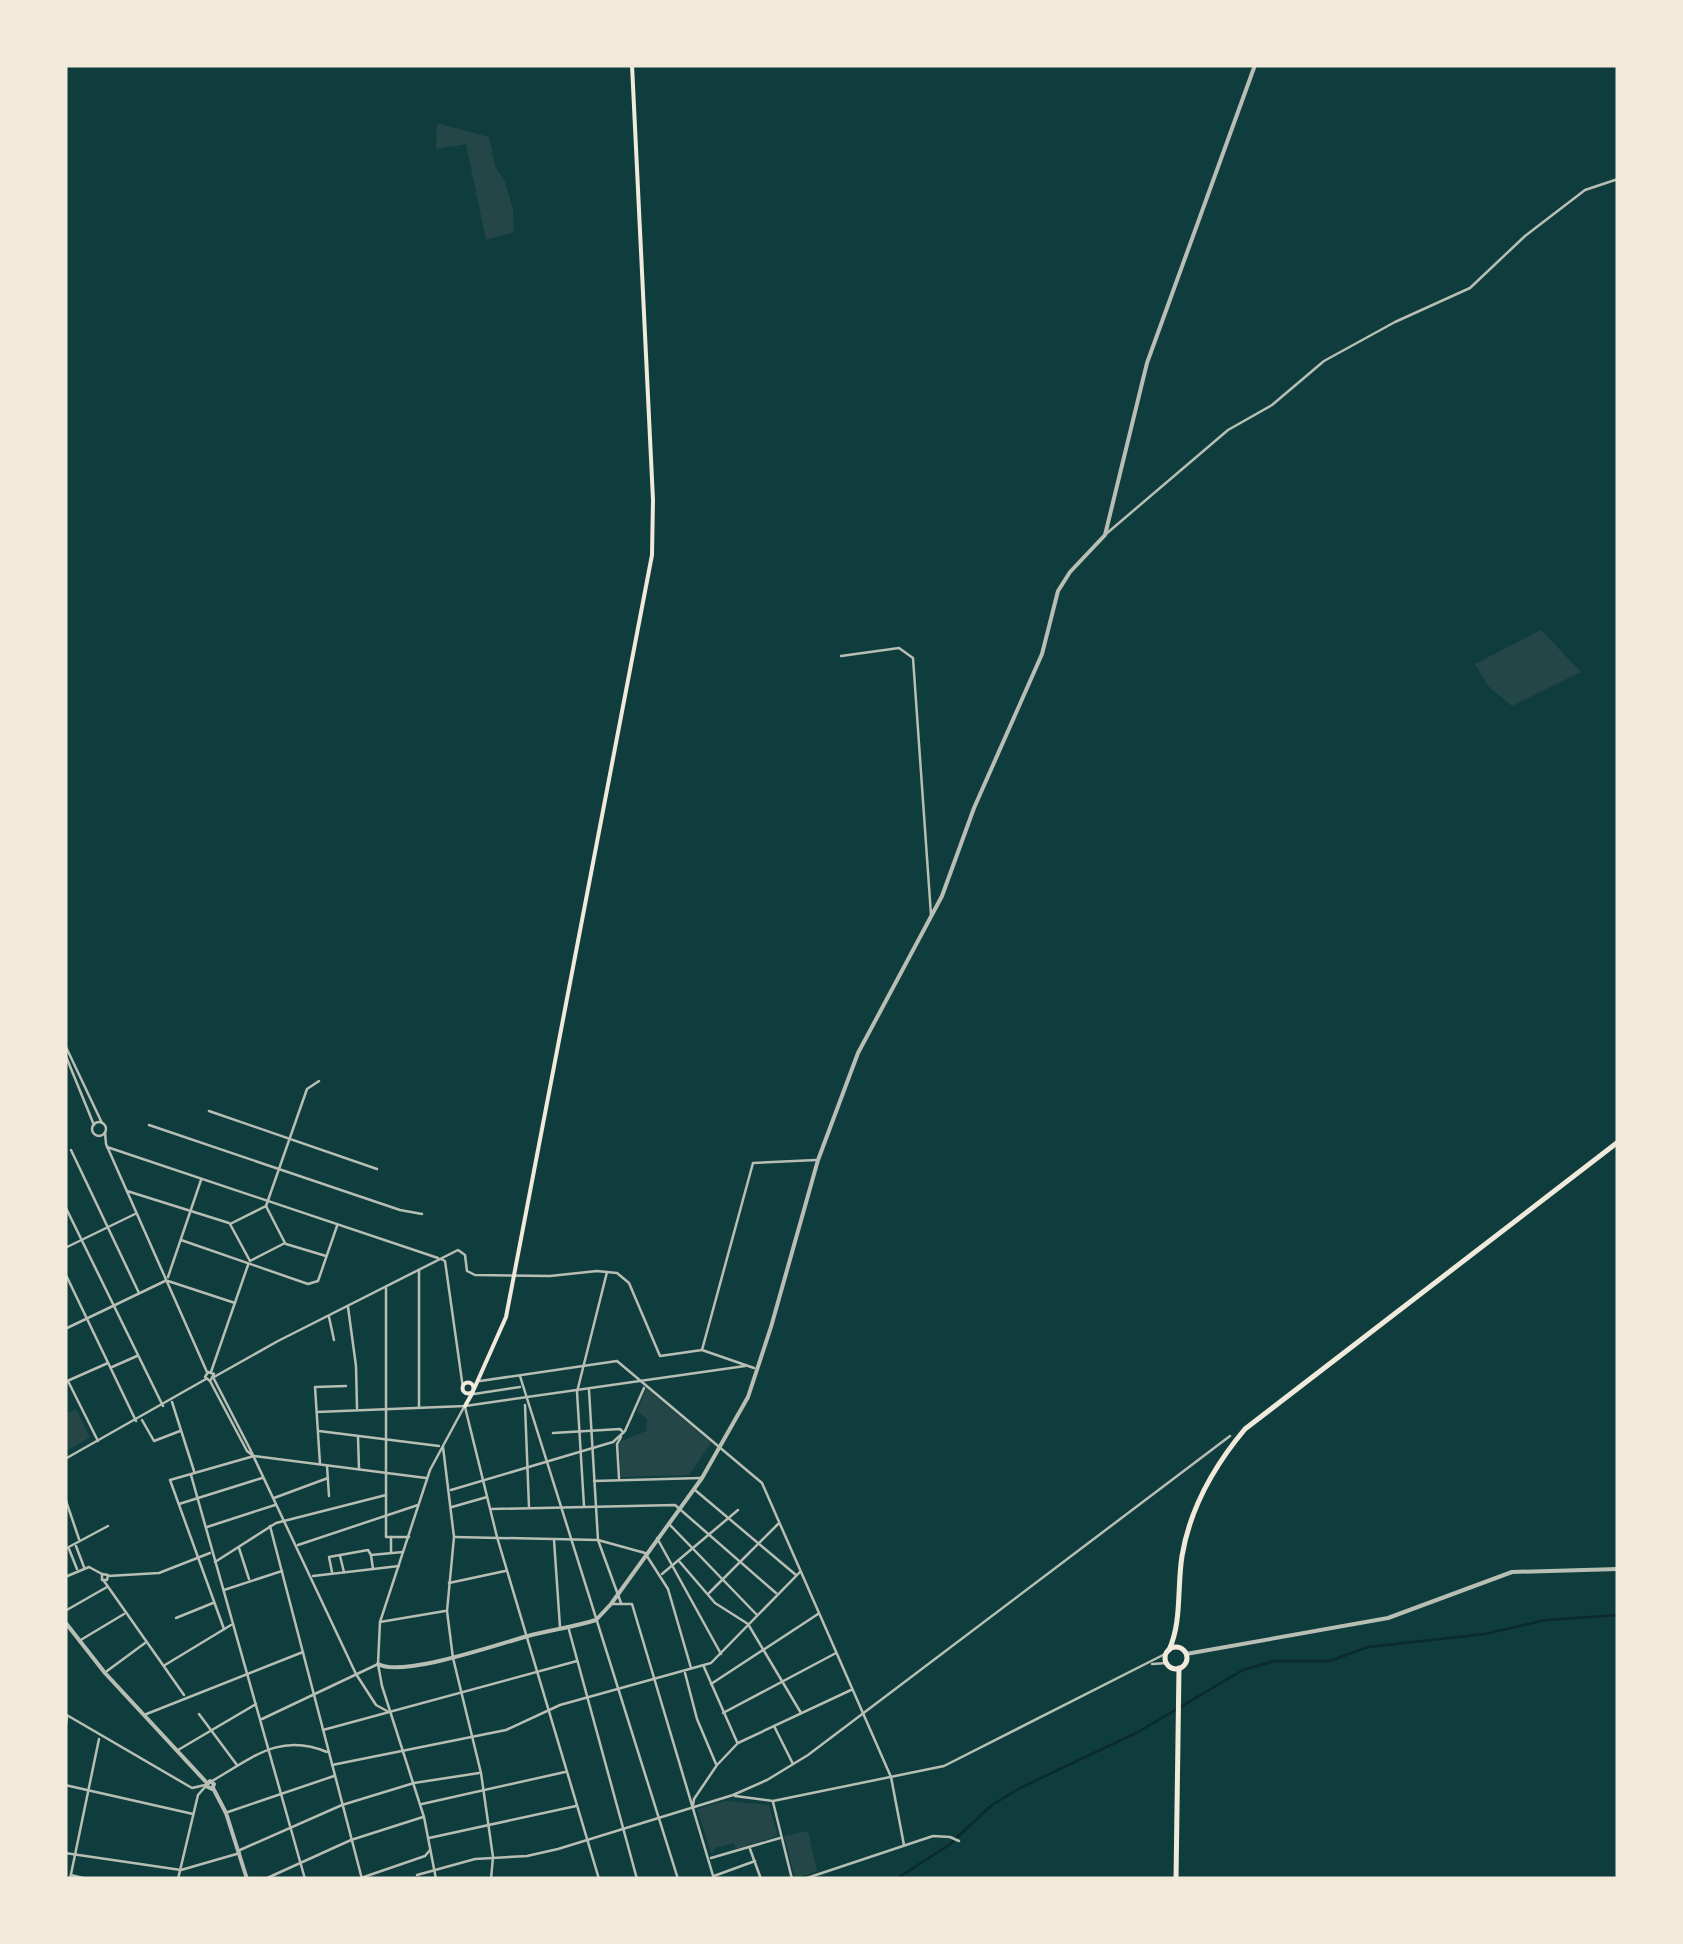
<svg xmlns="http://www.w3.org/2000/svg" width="1683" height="1944" viewBox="0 0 1683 1944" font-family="'DejaVu Sans',sans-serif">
<rect width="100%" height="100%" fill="#0f3d3e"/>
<g fill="#244646">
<path d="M437 123 489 137 495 166 505 182 513 209 514 232 486 240 466 144 436 149Z"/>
<path d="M1541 630 1581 672 1512 706 1488 686 1475 664Z"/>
<path d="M646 1388 711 1443 689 1475 621 1477 619 1442 646 1431 647 1419 637 1411Z"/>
<path d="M76 1409 90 1437 65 1452V1414Z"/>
<path d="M726 1801 769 1805 778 1836 736 1849 734 1843 715 1848 712 1855 697 1809Z"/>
<path d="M808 1831 817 1871 795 1879 784 1836Z"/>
</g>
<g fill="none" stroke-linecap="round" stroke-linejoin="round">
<path stroke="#0a2a2b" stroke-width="2.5" d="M896 1879 949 1845 992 1805 1022 1787 1138 1732 1243 1670 1274 1661H1330L1368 1647 1485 1634 1546 1620 1618 1615"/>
<g stroke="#b8beb3" stroke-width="2.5">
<path d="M1106 534 1228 430 1272 405 1324 361 1395 322 1470 288 1525 236 1585 190 1618 179"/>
<path d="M841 656 899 648 913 658 931 915"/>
<path d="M65 1045 102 1123"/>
<path d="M65 1054 94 1125"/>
<path d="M209 1111 377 1169"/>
<circle cx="99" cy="1129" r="7"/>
<path d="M149 1125 400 1210 422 1214"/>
<path d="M105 1132 106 1144 207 1372"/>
<path d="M107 1147 438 1258"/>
<path d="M71 1150 139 1293"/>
<path d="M127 1191 229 1223"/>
<path d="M65 1206 163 1406"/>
<path d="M266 1206 285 1243 250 1261 230 1224Z"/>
<path d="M266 1206 307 1089 319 1081"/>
<path d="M181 1240 308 1284 318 1281 337 1226"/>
<path d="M286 1244 326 1256"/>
<path d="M65 1248 135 1214"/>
<path d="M441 1259 445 1261 463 1388"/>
<path d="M419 1270V1407"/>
<path d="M65 1273 136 1421"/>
<path d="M168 1277 201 1180"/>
<path d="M168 1281 235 1303"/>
<path d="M386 1288V1537H409"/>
<path d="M348 1307 356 1366 357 1408"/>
<path d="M329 1317 334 1340"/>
<path d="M65 1329 165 1281"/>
<path d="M112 1367 137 1356"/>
<path d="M754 1368 702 1350 753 1163 816 1160"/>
<path d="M208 1372 214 1374 210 1381 205 1377Z"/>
<path d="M211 1372 248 1265"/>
<path d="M520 1376 678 1879"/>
<path d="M214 1377 278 1341 458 1250 465 1255 467 1271 475 1275 550 1276 597 1271 617 1273 629 1283 660 1356 702 1350"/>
<path d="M214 1379 250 1449 356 1674 376 1705 387 1711"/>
<path d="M68 1381 98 1441"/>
<path d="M210 1381 247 1451 252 1455"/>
<path d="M480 1381 617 1361 762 1483 891 1777 904 1845"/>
<path d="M65 1382 108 1363"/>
<path d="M589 1390 598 1540 621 1603"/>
<path d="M474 1394 520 1387"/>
<path d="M172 1402 194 1471"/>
<path d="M525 1405 529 1507"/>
<path d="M465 1407 497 1537 599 1879"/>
<path d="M317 1412 465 1406 745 1366"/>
<path d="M142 1420 154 1441 180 1431"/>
<path d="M319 1431 439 1446"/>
<path d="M625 1431 644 1388"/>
<path d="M553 1433 620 1429 623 1432"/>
<path d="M358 1437 359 1469"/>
<path d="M443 1447 454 1537 447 1611 453 1658 481 1773 493 1857 491 1879"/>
<path d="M65 1459 206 1379"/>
<path d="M320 1464 315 1387 346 1386"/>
<path d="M327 1466 329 1496"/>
<path d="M191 1475 305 1879"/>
<path d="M619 1478 617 1444 621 1437"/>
<path d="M594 1481 701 1478"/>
<path d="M451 1490 613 1442 624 1432"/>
<path d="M695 1490 796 1575"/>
<path d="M65 1498 79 1539"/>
<path d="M274 1498 328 1478"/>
<path d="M179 1504 262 1478"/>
<path d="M584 1506 577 1392 607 1272"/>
<path d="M452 1507 487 1497"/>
<path d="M492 1509 675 1505 776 1593"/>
<path d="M669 1524 757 1615"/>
<path d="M270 1526 362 1879"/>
<path d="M207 1527 275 1505"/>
<path d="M455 1537 598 1540 645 1553 668 1589 691 1668"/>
<path d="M657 1538 721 1654"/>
<path d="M554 1540 560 1627"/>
<path d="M298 1545 418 1505"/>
<path d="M76 1546 84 1567"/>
<path d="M239 1548 249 1579"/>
<path d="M65 1549 108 1526"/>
<path d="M69 1549 77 1569"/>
<path d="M391 1552V1537"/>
<path d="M340 1556 344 1572"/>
<path d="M679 1561 715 1603 748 1624 801 1713"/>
<path d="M215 1562 276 1523 386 1495"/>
<path d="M373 1569 371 1555 403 1552"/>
<path d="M332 1572 329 1557 368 1550 371 1555"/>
<path d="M102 1574 108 1575 107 1580H102Z"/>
<path d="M662 1574 738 1510"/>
<path d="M108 1576 159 1573 210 1553"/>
<path d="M313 1576 399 1566"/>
<path d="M65 1577 89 1567 102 1574"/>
<path d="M104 1581 184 1695"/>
<path d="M449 1583 505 1571"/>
<path d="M224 1590 282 1571"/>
<path d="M709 1593 778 1524"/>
<path d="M612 1604H632L714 1879"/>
<path d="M65 1611 107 1587"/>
<path d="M176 1618 213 1603"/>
<path d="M380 1622 445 1611"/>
<path d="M224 1629 170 1480 254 1456 426 1478"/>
<path d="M569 1630 637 1879"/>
<path d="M79 1641 124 1614"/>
<path d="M1152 1664 1167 1663"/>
<path d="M165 1665 231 1625"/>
<path d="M704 1667 737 1742"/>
<path d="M107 1671 145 1643"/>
<path d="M685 1673 697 1719 716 1764"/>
<path d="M711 1684 818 1614"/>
<path d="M723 1713 836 1653"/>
<path d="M65 1714 192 1788 205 1785"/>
<path d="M199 1714 237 1765"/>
<path d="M144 1715 303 1652"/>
<path d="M262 1719 376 1665"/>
<path d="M774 1726 793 1764"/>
<path d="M65 1730 67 1717"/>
<path d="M323 1730 577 1661"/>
<path d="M178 1750 256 1704"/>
<path d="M332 1765 506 1730 560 1705 711 1663 800 1572"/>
<path d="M212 1781C252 1758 280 1732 327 1752"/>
<path d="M65 1785 193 1814"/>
<path d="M735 1796 773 1801 944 1766 1167 1653"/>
<path d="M773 1802 792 1879"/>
<path d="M422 1804 565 1772"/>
<path d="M693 1805 694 1799 717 1765 738 1743 851 1690"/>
<path d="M228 1812 334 1776"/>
<path d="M429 1838 576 1806"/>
<path d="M750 1849 761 1879"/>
<path d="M240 1850 342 1805 414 1783 479 1773"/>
<path d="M65 1853 181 1870 240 1853"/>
<path d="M711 1858 780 1838"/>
<path d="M71 1875 87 1879"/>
<path d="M417 1875 475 1859 527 1856 558 1849 733 1795 767 1780 808 1755 1230 1436"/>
<path d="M714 1876 755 1861"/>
<path d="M70 1879 99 1739"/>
<path d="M178 1879 198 1795 205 1787"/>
<path d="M265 1879 351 1840 423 1817"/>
<path d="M358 1879 425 1856 430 1850"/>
<path d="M436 1879 424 1817 382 1686 378 1664 380 1622 430 1470 464 1407"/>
<path d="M804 1879 933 1836 950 1837 959 1841"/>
</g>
<g stroke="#b8beb3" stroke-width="4">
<path d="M65 1622 105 1673 207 1783"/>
<path d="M1186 1654 1388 1618 1512 1572 1618 1569"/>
<path d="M378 1664C402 1678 498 1644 528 1636 550 1630 574 1627 596 1620L611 1604 702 1478 748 1397 771 1327 818 1160 858 1053 942 896 974 808 1042 654 1058 591 1070 572 1105 535 1147 363 1255 65"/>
<path d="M210 1781 214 1784 212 1789 206 1786Z"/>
<path d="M213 1788 226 1813 247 1879"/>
</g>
<g stroke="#f1e9da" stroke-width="4">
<circle cx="468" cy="1388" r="5.5"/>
<path d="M474 1389 506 1317 652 555 653 500 632 65"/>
<path d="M465 1406 473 1392"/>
</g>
<g stroke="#f1e9da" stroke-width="5">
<circle cx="1176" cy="1658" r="11"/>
<path d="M1169 1650C1182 1622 1177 1587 1182 1556 1190 1508 1214 1466 1245 1429L1618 1142"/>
<path d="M1176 1879 1179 1668"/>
</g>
</g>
<rect width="1683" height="1944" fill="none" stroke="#f1e9da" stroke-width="135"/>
</svg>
